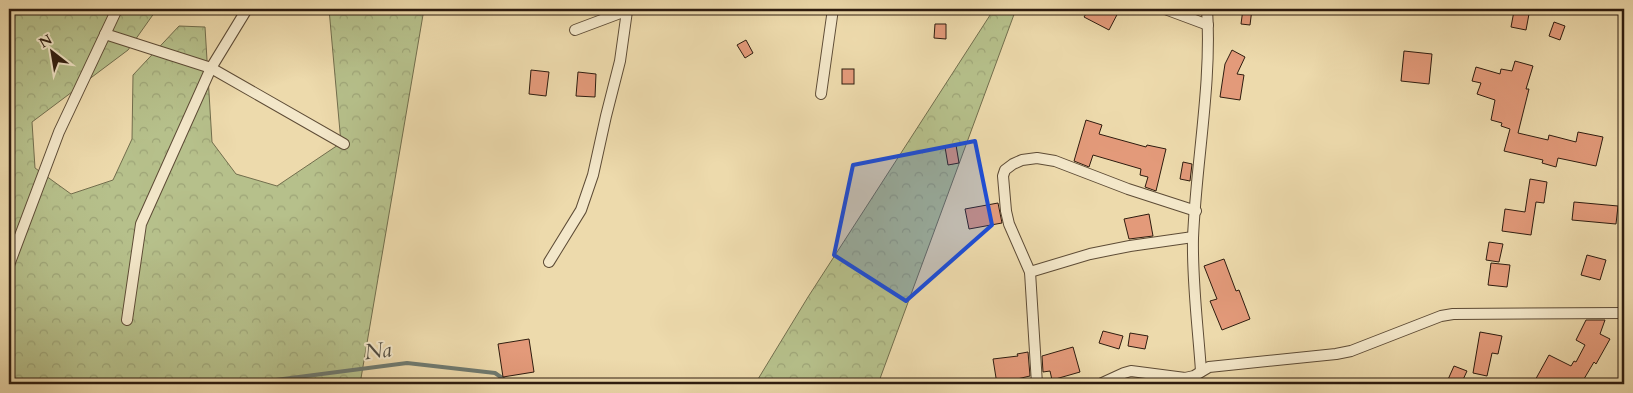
<svg xmlns="http://www.w3.org/2000/svg" width="1633" height="393" viewBox="0 0 1633 393" font-family="Cardo,serif">
<defs>
<pattern id="forest-crowns" width="20" height="18" patternUnits="userSpaceOnUse" patternTransform="scale(1.25)"><rect width="20" height="18" fill="#b6c08b"/><path d="M2 6a3 3 0 1 1 6 0M12 15a3 3 0 1 1 6 0" fill="none" stroke="#9da477"/></pattern>
</defs>
<rect width="100%" height="100%" fill="#eddaac"/>
<filter id="stains"><feTurbulence type="fractalNoise" baseFrequency=".004" numOctaves="4"/><feColorMatrix values="0 0 0 0 .2 0 0 0 0 .09 0 0 0 0 .02 0 0 0 .5 -.17"/></filter>
<radialGradient id="worn" r=".72"><stop offset=".6" stop-color="#630" stop-opacity="0"/><stop offset="1" stop-color="#630" stop-opacity=".3"/></radialGradient>
<g fill="url(#forest-crowns)" stroke="#726e4d">
<path d="M9 9H157L128 50 32 122 35 168 71 194 113 180 132 139 133 75 179 26 205 27 212 142 236 174 277 186 341 143 329 9H424L360 384H9Z"/>
<path d="M994 9H1016L878 384H755L808 297Z"/>
</g>
<g fill="none" stroke-linecap="round" stroke-linejoin="round">
<path stroke="#6f7a70" stroke-width="4" d="M245 384 407 363 495 373 511 384"/>
</g>
<g fill="#e39a7a" stroke="#2e1c0f">
<path d="M1089 9H1120L1109 30 1084 17Z"/>
<path d="M1243 9H1252L1250 25 1241 24Z"/>
<path d="M1514 11 1529 14 1526 30 1511 27Z"/>
<path d="M1554 22 1565 26 1560 40 1549 36Z"/>
<path d="M935 24H946V39L934 38Z"/>
<path d="M746 40 753 53 745 58 737 45Z"/>
<path d="M1232 50 1245 57 1237 74 1244 75 1240 100 1220 97 1225 64Z"/>
<path d="M1404 51 1432 54 1429 84 1401 81Z"/>
<path d="M1515 61 1533 66 1526 89H1529L1518 133 1548 140 1549 135 1576 142 1578 132 1603 137 1596 166 1558 158 1556 167 1542 163 1543 160 1504 151 1510 129 1501 126 1502 123 1491 120 1495 100 1477 94 1481 83 1472 81 1476 67 1500 74 1501 69 1512 71Z"/>
<rect x="842" y="69" width="12" height="15"/>
<path d="M531 70 549 72 546 96 529 94Z"/>
<path d="M578 72 596 74 595 97 576 96Z"/>
<path d="M1086 120 1102 125 1099 134 1146 147 1147 145 1166 149 1156 191 1145 187 1148 177 1140 175 1141 169 1093 155 1089 167 1074 161Z"/>
<path d="M956 145 959 163 948 165 945 147Z"/>
<path d="M1183 162 1192 164 1190 181 1180 179Z"/>
<path d="M1530 179 1547 182 1544 203 1536 202 1531 235 1502 231 1505 209 1525 212Z"/>
<path d="M1574 202 1618 206 1616 224 1572 220Z"/>
<path d="M998 203 1002 223 969 229 965 209Z"/>
<path d="M1149 214 1153 236 1129 239 1124 219Z"/>
<path d="M1489 242 1503 244 1499 262 1486 260Z"/>
<path d="M1587 255 1606 260 1600 280 1581 275Z"/>
<path d="M1224 259 1236 291 1239 290 1250 319 1222 330 1210 301 1217 299 1204 266Z"/>
<path d="M1491 263 1510 265 1507 287 1488 285Z"/>
<path d="M1586 320H1605L1600 334 1610 339 1596 364 1594 362 1581 384H1566L1555 379 1553 383 1549 381 1548 384H1533L1549 355 1571 366 1574 361 1576 362 1585 345 1576 340Z"/>
<path d="M1103 331 1123 336 1119 349 1099 343Z"/>
<path d="M1480 332 1502 336 1498 354 1492 353 1487 376 1473 373Z"/>
<path d="M1130 333 1148 336 1145 349 1128 346Z"/>
<path d="M529 339 534 372 503 377 498 344Z"/>
<path d="M1073 347 1080 372 1052 380 1050 371 1043 372 1042 356Z"/>
<path d="M1028 352 1030 376 1017 379 1018 384H997L993 359 1018 356 1017 354Z"/>
<path d="M1454 366 1467 371 1461 384H1446Z"/>
</g>
<g fill="none" stroke-linecap="round" stroke-linejoin="round">
<g stroke="#5e4c36" stroke-width="12">
<g id="minor">
<path d="M1165 9 1208 25"/>
<path d="M575 30 631 9"/>
<path d="M105 34 211 68 344 144"/>
<path d="M821 94 833 9"/>
<path d="M549 262 581 210 593 175 606 116 620 61 627 11"/>
<path d="M9 265 59 132 117 9"/>
<path d="M1030 272 1090 254 1130 246 1193 237"/>
<path d="M127 320 141 224 211 68 247 9"/>
<path d="M1201 371C1198 327 1192 282 1193 238 1196 162 1212 84 1207 9"/>
<path d="M1037 384 1030 272 1009 224 1006 211 1003 176 1005 170 1013 164 1022 160 1037 158 1055 161 1128 189 1196 211"/>
<path d="M1100 384 1124 373 1131 371 1185 378 1194 376 1209 367 1336 354 1351 351 1441 316 1453 314 1624 313"/>
</g>
</g>
<use href="#minor" stroke="#f3e7c9" stroke-width="10"/>
</g>
<path fill="#1d4ed8" fill-opacity="0.2" stroke="#1d4ed8" stroke-width="4" stroke-linejoin="round" d="M975 141 992 225 906 301 834 255 853 165Z"/>
<g text-anchor="middle" dominant-baseline="central" stroke-width="4" stroke-linejoin="round" paint-order="stroke">
<g font-size="22" font-style="italic" fill="#4f4b40" stroke="#f3e7c9">
<text transform="translate(378 351) rotate(-7)">Na</text>
</g>
</g>
<rect width="1633" height="393" fill="none" stroke="#eddaac" stroke-width="30"/>
<rect x="10" y="10" width="1613" height="373" fill="none" stroke="#2e1c0f" stroke-width="2.5"/>
<rect x="15" y="15" width="1603" height="363" fill="none" stroke="#2e1c0f"/>
<g transform="translate(52 52) rotate(329)" stroke="#f3e7c9" stroke-width="4" paint-order="stroke">
<path d="M0-4L9 19L0 12L-9 19Z" fill="#2e1c0f"/>
<text y="-8" font-size="14" font-weight="bold" text-anchor="middle" fill="#2e1c0f">N</text>
</g>
<rect width="100%" height="100%" filter="url(#stains)"/>
<rect width="100%" height="100%" fill="url(#worn)"/>
</svg>
